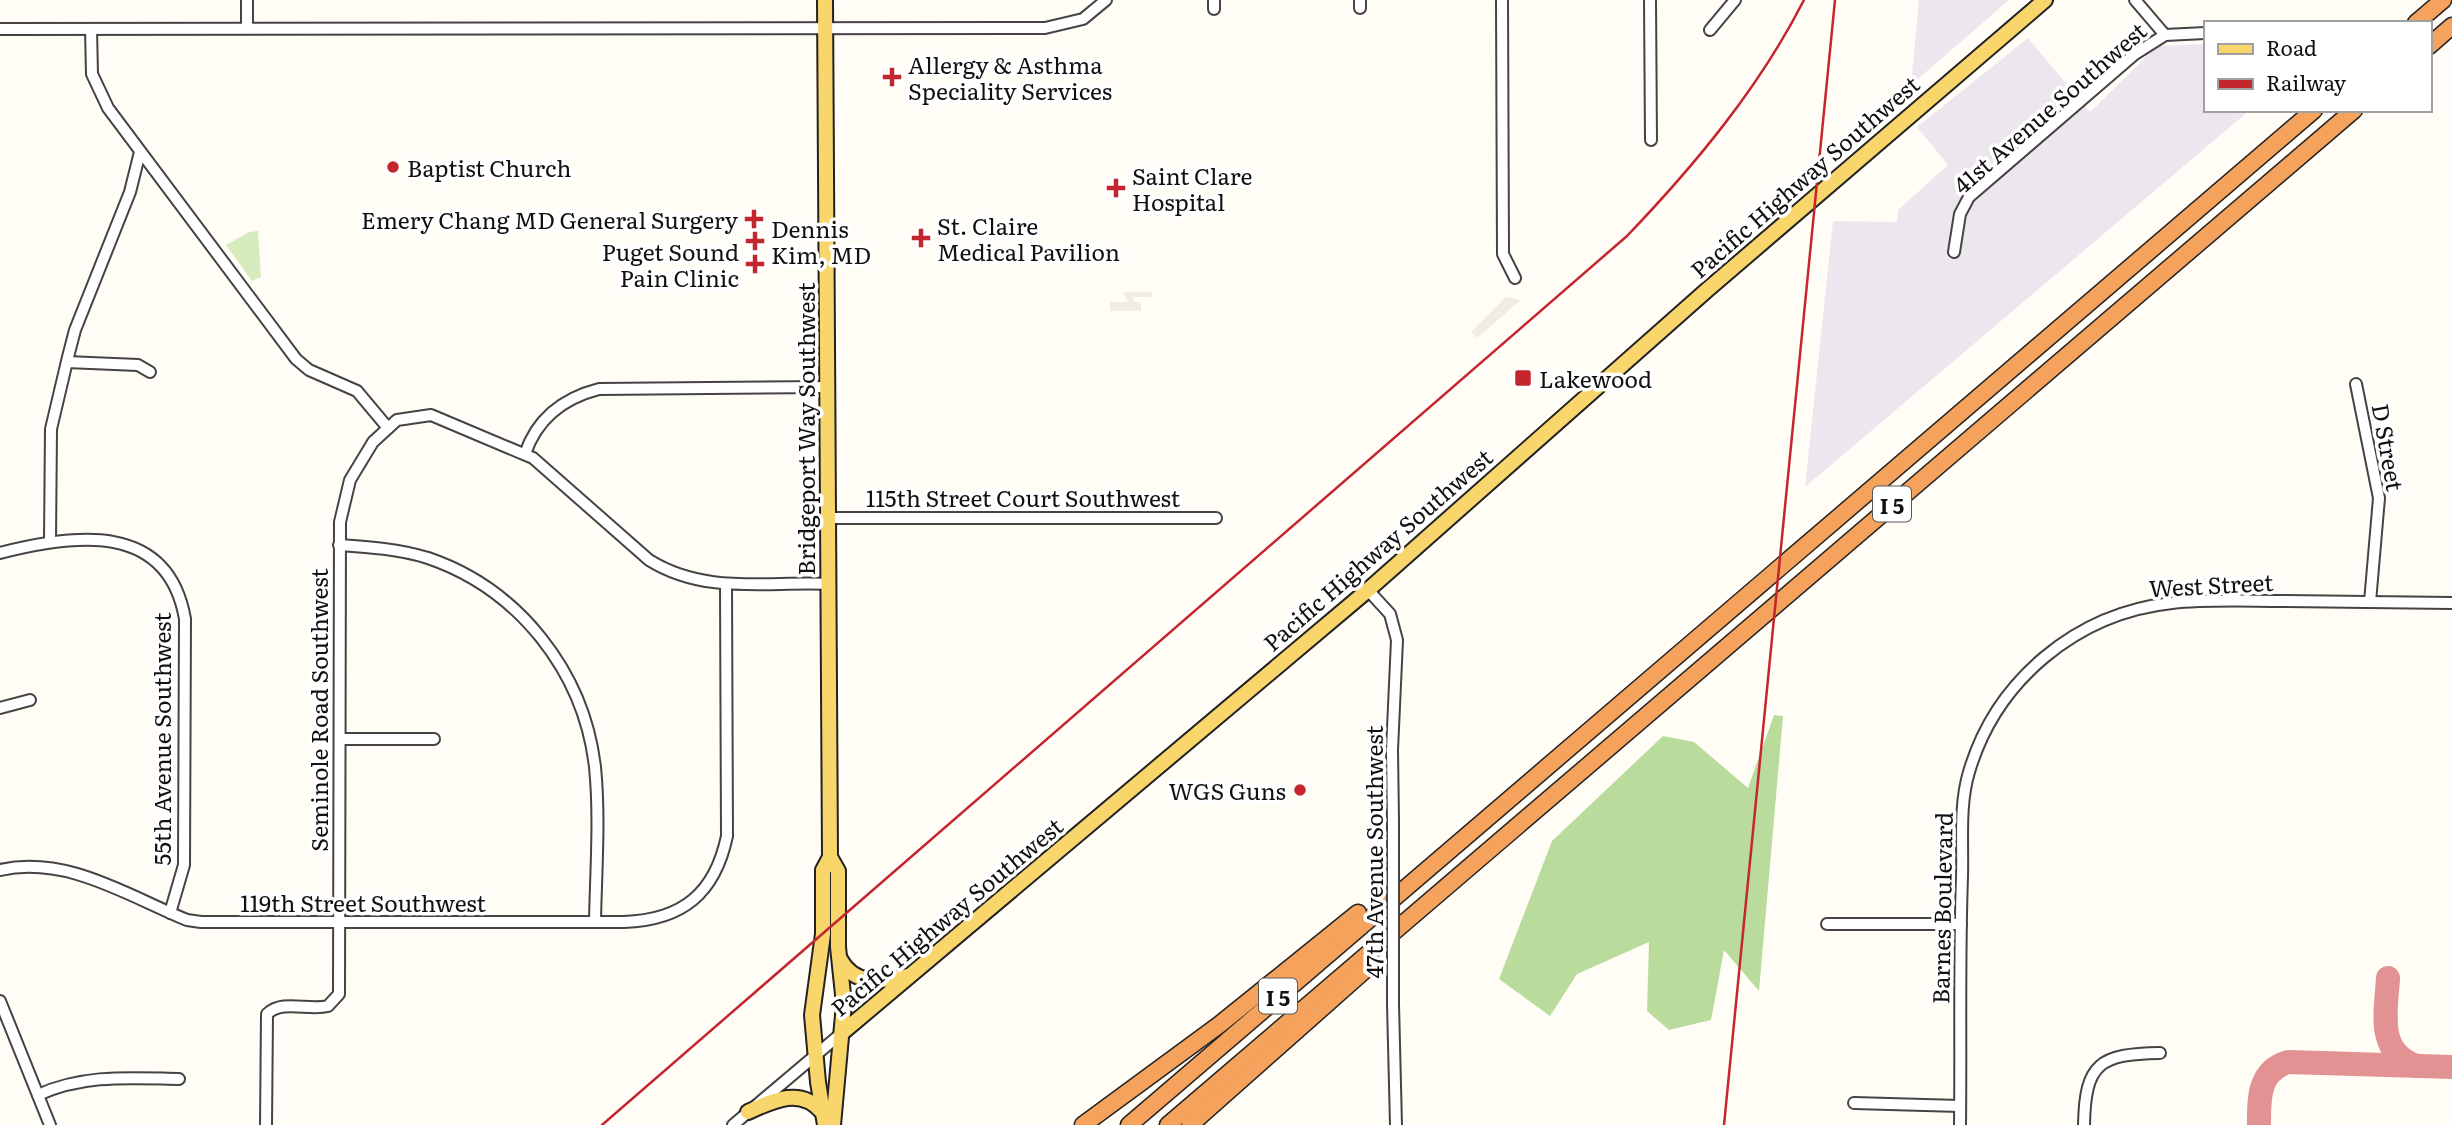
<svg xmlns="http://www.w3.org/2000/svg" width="2452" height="1125" viewBox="0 0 2452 1125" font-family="Literata,serif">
<rect width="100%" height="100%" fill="#fffdf5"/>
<g fill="#eee6ef">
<path d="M1919 0H2009L1911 85Z"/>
<path d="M2028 38 2090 112 2157 46 2205 44V110H2250L1805 487 1833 221 1897 222 1898 210 1948 165 1917 127Z"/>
</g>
<path fill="#d5ebbd" d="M258 231 261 277 252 281 226 245 249 232Z"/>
<path fill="#b9dc9c" d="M1774 715 1783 716 1759 991 1724 950 1711 1020 1669 1030 1647 1011 1649 942 1577 974 1550 1016 1499 979 1552 841 1663 736 1694 742 1748 788Z"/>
<g fill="#f1ede2">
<path d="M1123 292H1152V297H1133L1134 302H1141V311H1110V302H1128Z"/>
<path d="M1506 297 1521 300 1477 338 1471 332Z"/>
</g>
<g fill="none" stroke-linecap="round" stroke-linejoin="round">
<g stroke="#e29292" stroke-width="24">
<path d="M2388 978C2386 1012 2376 1053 2417 1066"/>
<path d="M2259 1125C2259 1099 2258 1071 2288 1062L2452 1067"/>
</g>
<g stroke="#444" stroke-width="14">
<g id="minor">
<path d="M247 0V28"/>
<path d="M1214 0V9"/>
<path d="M1360 0V8"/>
<path d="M1502 0 1503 254 1515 278"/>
<path d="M1650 0 1651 140"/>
<path d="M2135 0 2165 35 2205 33"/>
<path d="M0 29 1045 28 1083 19 1106 0"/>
<path d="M91 29 92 74 108 108 296 359 309 370 357 391 388 428"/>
<path d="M1710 30 1735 0"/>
<path d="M1954 252 1960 214 1969 197 2135 54 2165 35"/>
<path d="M67 362 138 365 150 372"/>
<path d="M2356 384 2379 498 2370 602"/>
<path d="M525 454C537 418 564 398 599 389L828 387"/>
<path d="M830 518H1216"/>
<path d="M50 540 51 429 68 357 75 330 130 192 140 152"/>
<path d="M339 545C369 547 399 549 428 558 519 589 584 672 595 767 600 817 596 870 595 921"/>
<path d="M0 553C74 534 168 521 185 619L184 865 170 913"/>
<path d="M1368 590 1390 614 1397 640 1392 750 1393 820"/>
<path d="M0 708 30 700"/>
<path d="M340 739H434"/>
<path d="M0 870C67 855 128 896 187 920L201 922H624C683 920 715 893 727 836L726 585"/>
<path d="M1827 924H1961"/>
<path d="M0 1001 50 1125"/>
<path d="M1393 1004 1396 1125"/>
<path d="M38 1095C84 1074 130 1078 179 1079"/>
<path d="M1854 1103 1960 1106"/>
<path d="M266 1125 267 1014C283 999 308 1011 328 1006L339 994 340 522 350 480 373 442 397 420 431 415 533 458 649 560C705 595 767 581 829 584"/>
<path d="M733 1125 843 1032"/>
<path d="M1960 1125C1961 1042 1959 959 1962 877 1963 842 1959 805 1969 772 1996 680 2077 613 2172 603 2208 599 2247 601 2283 601 2339 602 2396 602 2452 603"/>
<path d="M2084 1125C2085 1063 2100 1054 2160 1053"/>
</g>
</g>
<g stroke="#222" stroke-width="18">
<g id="major">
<path d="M825 0 830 857 823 870V934L812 1015 818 1082 825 1125"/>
<path d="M830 857 838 871V947L844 1004 833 1125"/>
<path d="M840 959C855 987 882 981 908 976"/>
<path d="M843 1032 1368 590 1707 290 2045 0"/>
<path d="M748 1112C774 1100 801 1087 822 1112"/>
</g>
</g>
<g stroke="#222" stroke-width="19">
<g id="highway">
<path d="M2416 23 2443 0"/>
<path d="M2429 46 2452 26"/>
<path d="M1083 1125 1219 1025 1358 913"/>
<path d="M1129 1125 2314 110"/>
<path d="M1168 1125 2354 110"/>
<path d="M1190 1125 1365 970"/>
</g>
</g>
<use href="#minor" stroke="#fff" stroke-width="10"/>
<use href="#major" stroke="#f9d66b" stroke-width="14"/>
<use href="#highway" stroke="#f5a25d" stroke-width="16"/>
<g stroke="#c4262e" stroke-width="2.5">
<path d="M602 1125 1627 236C1695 165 1759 88 1804 0"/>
<path d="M1724 1125 1835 0"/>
</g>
<g stroke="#444" stroke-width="14" stroke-linecap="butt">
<path id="minor-bridge" d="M1393 820V1004"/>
</g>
<use href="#minor-bridge" stroke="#fff" stroke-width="10"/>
</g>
<g fill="#c4262e" stroke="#fff" stroke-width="2.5">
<path d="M888.5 66.5h7v7h7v7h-7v7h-7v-7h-7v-7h7z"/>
<circle cx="393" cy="167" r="7"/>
<path d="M1112.5 177.5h7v7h7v7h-7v7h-7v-7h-7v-7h7z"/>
<path d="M750.5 208.5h7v7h7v7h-7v7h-7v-7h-7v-7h7z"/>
<path d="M917.5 227.5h7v7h7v7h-7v7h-7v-7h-7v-7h7z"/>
<path d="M751.5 230.5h7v7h7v7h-7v7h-7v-7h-7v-7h7z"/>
<path d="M751.5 253.5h7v7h7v7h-7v7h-7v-7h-7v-7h7z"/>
<rect x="1514" y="369" width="18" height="18" rx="3.5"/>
<circle cx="1300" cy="790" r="7"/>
</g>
<g text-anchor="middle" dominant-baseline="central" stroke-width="7" stroke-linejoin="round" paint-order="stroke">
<g fill="#fff" stroke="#585858" stroke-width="2">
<rect x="1873" y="486.5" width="38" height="35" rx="5"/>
<rect x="1259" y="978.5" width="38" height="35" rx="5"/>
</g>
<g font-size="21" font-weight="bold" fill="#111">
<text x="1892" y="504">I 5</text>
<text x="1278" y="996">I 5</text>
</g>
<g font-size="23" fill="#111" stroke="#fff" text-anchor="start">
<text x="908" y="64">Allergy &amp; Asthma<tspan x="908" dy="26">Speciality Services</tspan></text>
<text x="407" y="167">Baptist Church</text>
<text x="1132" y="175">Saint Clare<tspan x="1132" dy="26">Hospital</tspan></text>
<text x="738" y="219" text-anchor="end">Emery Chang MD General Surgery</text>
<text x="937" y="225">St. Claire<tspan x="937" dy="26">Medical Pavilion</tspan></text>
<text x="771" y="228">Dennis<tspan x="771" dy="26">Kim, MD</tspan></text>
<text x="739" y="251" text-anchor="end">Puget Sound<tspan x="739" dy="26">Pain Clinic</tspan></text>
<text x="1539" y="378">Lakewood</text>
<text x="1286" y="790" text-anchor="end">WGS Guns</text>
</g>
<g font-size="23" fill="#111" stroke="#fff">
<text transform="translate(2049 107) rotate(-41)">41st Avenue Southwest</text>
<text transform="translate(1804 176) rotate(-41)">Pacific Highway Southwest</text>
<text transform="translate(805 429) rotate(-90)">Bridgeport Way Southwest</text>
<text transform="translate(2389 447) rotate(80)">D Street</text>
<text x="1023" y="497">115th Street Court Southwest</text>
<text transform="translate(1377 549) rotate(-41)">Pacific Highway Southwest</text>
<text transform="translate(2211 584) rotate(-3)">West Street</text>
<text transform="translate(318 710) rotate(-90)">Seminole Road Southwest</text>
<text transform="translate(161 739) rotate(-90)">55th Avenue Southwest</text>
<text transform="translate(1373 852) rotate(-90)">47th Avenue Southwest</text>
<text x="363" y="902">119th Street Southwest</text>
<text transform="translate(1941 908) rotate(-89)">Barnes Boulevard</text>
<text transform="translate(946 916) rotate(-40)">Pacific Highway Southwest</text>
</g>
</g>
<rect x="2204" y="21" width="228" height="91" fill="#ffffff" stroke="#a0a0a0" stroke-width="2"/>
<rect x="2218" y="44" width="35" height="10" fill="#f9d66b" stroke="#a0a0a0" stroke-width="2"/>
<text x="2266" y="56" font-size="21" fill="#111111">Road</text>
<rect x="2218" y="79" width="35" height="10" fill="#c4262e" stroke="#a0a0a0" stroke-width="2"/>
<text x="2266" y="91" font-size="21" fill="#111111">Railway</text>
</svg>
